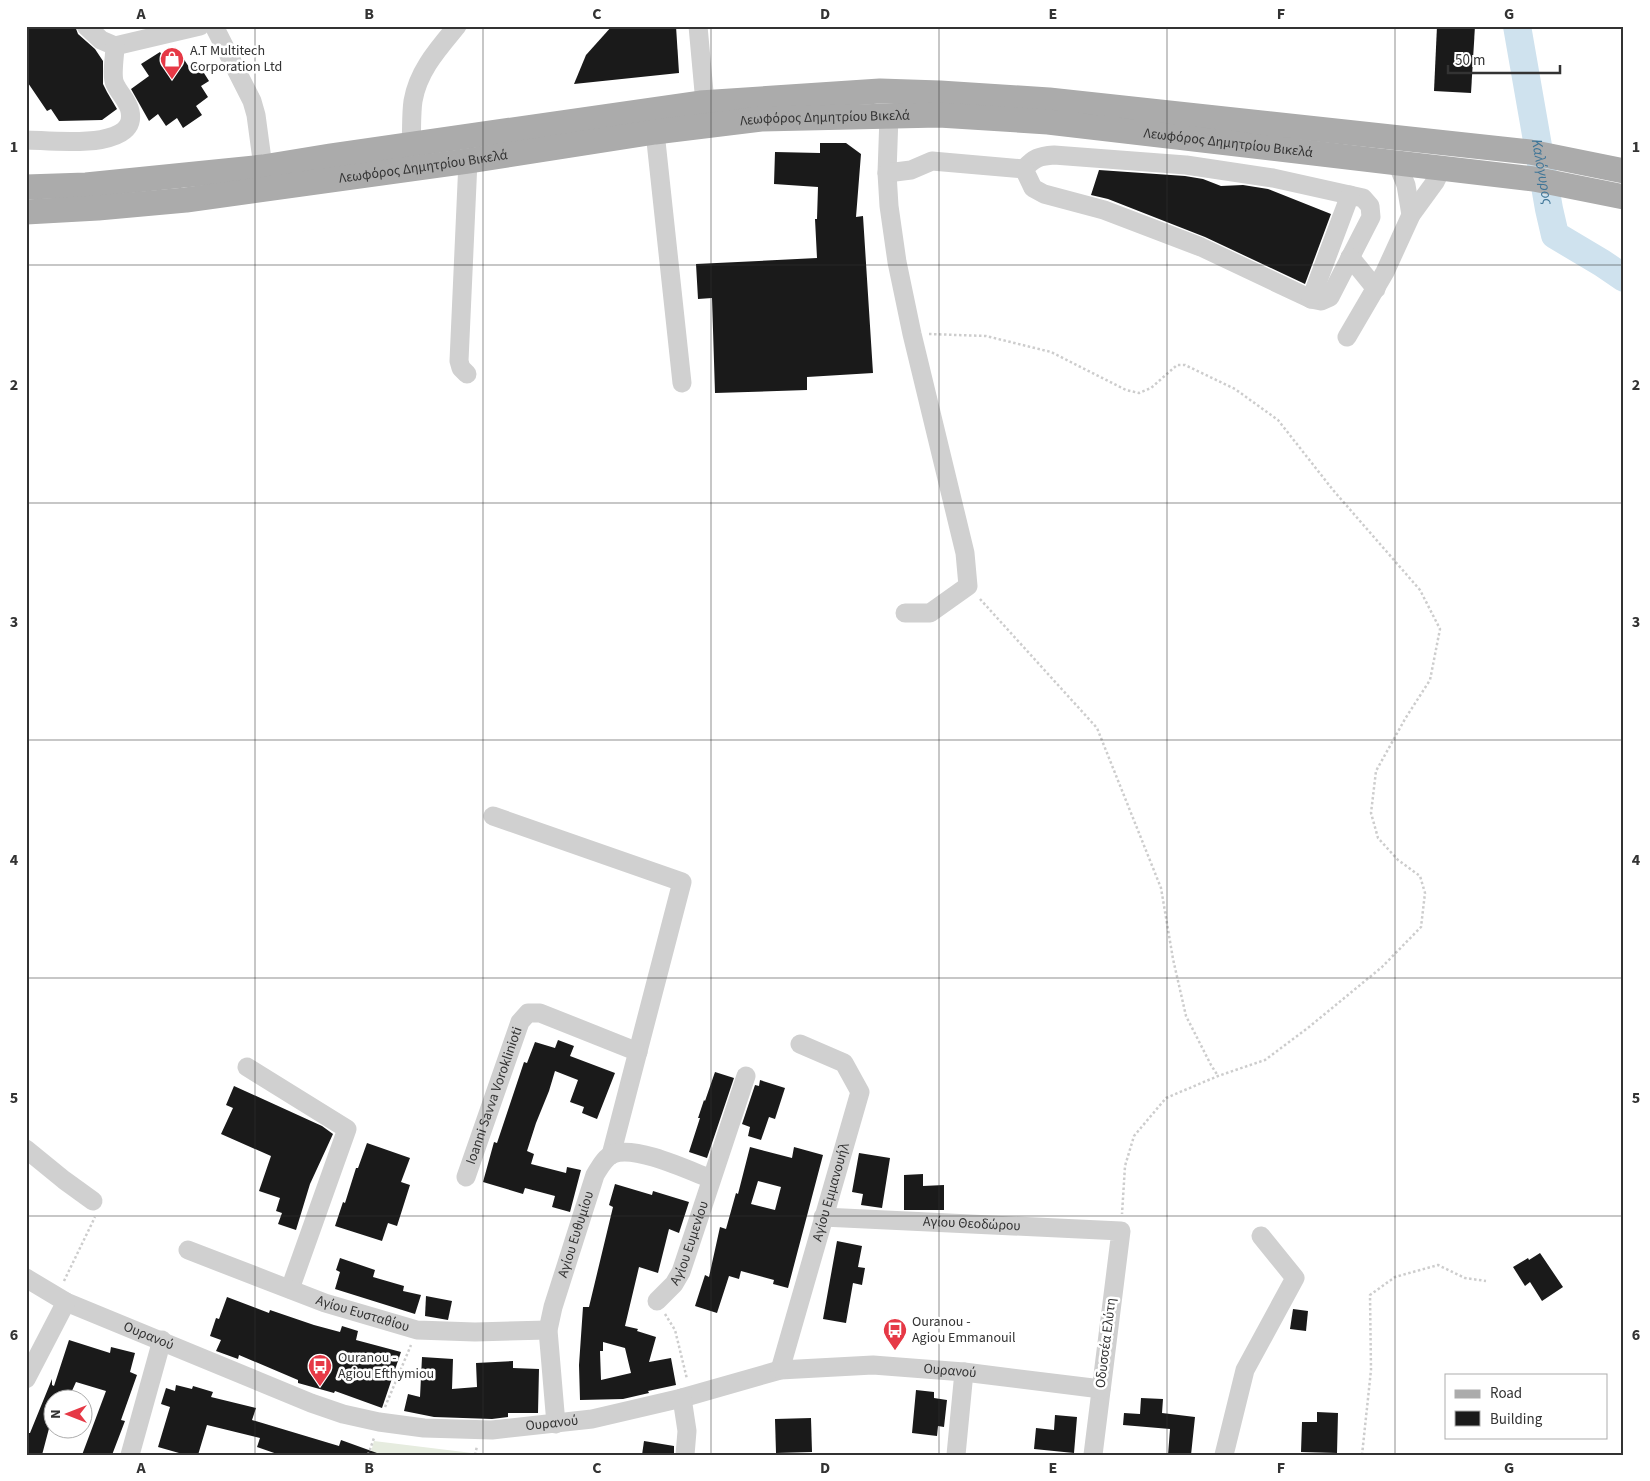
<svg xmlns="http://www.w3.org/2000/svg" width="1650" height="1481" viewBox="0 0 1650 1481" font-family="'Source Sans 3',sans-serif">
<rect width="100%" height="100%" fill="#fff"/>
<path fill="#e6ecdf" d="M374 1441 480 1454 370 1455Z"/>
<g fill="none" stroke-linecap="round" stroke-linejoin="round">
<path stroke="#cfe2ee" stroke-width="28" id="s1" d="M1517 26 1549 209 1555 235 1602 263 1624 278"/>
</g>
<g fill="#1a1a1a" fill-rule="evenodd">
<path d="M26 26H75L78 34 95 49 103 61V84L107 92 117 109 102 120 59 121 51 109 47 111 26 80Z"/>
<path d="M612 26H676L679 73 574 84 586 55Z"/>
<path d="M1437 26H1475L1471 93 1434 91Z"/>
<path d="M160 52 168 64 181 55 189 67 197 62 209 81 201 86 208 97 196 106 202 115 183 128 177 118 166 126 158 114 149 121 131 89 149 76 141 64Z"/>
<path d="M820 143H846L861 154 856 217 863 216 873 373 807 377V390L715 393 712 298 698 299 696 264 817 258 815 219H817L818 187 774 184 775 152 820 153Z"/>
<path d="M1099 170 1185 176 1203 179 1221 186 1243 185 1268 189 1331 214 1305 284 1205 237 1108 199 1091 195Z"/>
<path d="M558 1040 574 1046 570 1056 615 1073 597 1119 582 1113 584 1107 570 1102 578 1080 555 1071 549 1091 536 1123 527 1151 534 1154 531 1164 566 1173 567 1167 581 1170 570 1212 552 1207 555 1196 525 1188 523 1194 483 1182 494 1142 497 1143 524 1062 527 1063 535 1042 555 1048Z"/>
<path d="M715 1072 734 1078 707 1158 689 1152 700 1118H698L704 1100 705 1101Z"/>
<path d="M760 1080 785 1088 775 1119 769 1117 761 1140 748 1136 750 1127 742 1124 755 1085 759 1086Z"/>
<path d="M234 1086 322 1126 333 1134 310 1184 296 1230 278 1224 282 1213 276 1211 280 1198 259 1191 271 1156 221 1134 233 1108 226 1105Z"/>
<path d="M367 1143 410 1158 401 1182 410 1185 397 1226 388 1223 382 1241 335 1226 343 1202 345 1203 356 1168H358Z"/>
<path d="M750 1147 792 1158 794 1147 823 1155 788 1288 773 1284 774 1280 741 1271 739 1279 729 1276 717 1313 695 1306 705 1275 709 1277 720 1227 726 1229 736 1193 738 1194ZM758 1181 781 1187 775 1210 751 1204Z"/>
<path d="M859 1153 890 1158 882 1208 861 1205 863 1194 852 1192Z"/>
<path d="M923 1174V1186L944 1185V1210H904V1175Z"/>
<path d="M615 1184 652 1195 653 1191 689 1202 679 1233 669 1229 658 1273 639 1267 625 1326 638 1329 637 1331 656 1337 649 1362 671 1358 676 1385 648 1391 649 1393 623 1399 580 1400 579 1365 583 1307H589L613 1207 609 1205ZM603 1342 625 1348 631 1373 601 1380 600 1351H603Z"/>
<path d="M837 1241 862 1246 858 1267 865 1268 862 1285 853 1283 846 1323 823 1319Z"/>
<path d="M1540 1253 1563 1287 1542 1301 1530 1282 1525 1286 1513 1267 1528 1258 1529 1260Z"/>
<path d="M340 1258 375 1270 373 1277 404 1286 403 1291 421 1295 415 1314 335 1289 340 1272 336 1270Z"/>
<path d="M426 1296 452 1301 448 1320 425 1316Z"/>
<path d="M227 1297 269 1313 270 1310 314 1325 340 1332 342 1326 358 1331 356 1340 401 1352 382 1408 335 1391 334 1393 298 1383V1380L239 1355 238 1359 216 1351 221 1340 210 1336 216 1318 219 1319Z"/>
<path d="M1293 1309 1308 1311 1306 1331 1290 1329Z"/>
<path d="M69 1340 110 1353 111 1347 135 1353 130 1372 137 1375 121 1420 125 1421 112 1455H82L106 1391 76 1382 71 1393 83 1398H52V1417L42 1455H26V1433H30L52 1379V1385L54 1386Z"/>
<path d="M422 1357 453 1359 452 1389 477 1387 476 1363 513 1361V1368L539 1369 538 1413H508V1417L492 1419 434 1417 404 1411 408 1394 420 1397Z"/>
<path d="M176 1385 192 1389 193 1386 213 1392 211 1397 256 1408 252 1420 339 1446 341 1440 377 1453 376 1455H280L257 1447 260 1438 207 1425 198 1455H186L158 1447 170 1407 161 1404 166 1388 175 1391Z"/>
<path d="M916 1390 934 1392V1398L947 1400 944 1427 938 1426 937 1436 912 1433Z"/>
<path d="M1141 1398 1163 1399 1162 1413 1195 1417 1191 1455H1168L1170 1429 1123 1425 1124 1413 1140 1414Z"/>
<path d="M1317 1412 1338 1413 1337 1453 1301 1452 1302 1422H1317Z"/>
<path d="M1055 1415 1077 1417 1074 1453 1034 1449 1036 1428 1054 1430Z"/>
<path d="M811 1418 812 1452 776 1453 775 1419Z"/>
<path d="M644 1441 674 1446V1455H642Z"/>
</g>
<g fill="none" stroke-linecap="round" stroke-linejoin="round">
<g stroke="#cdcdcd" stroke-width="2.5" stroke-dasharray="2.5 2.5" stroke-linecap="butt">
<path d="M929 334 986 336 1051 352 1126 390 1139 393 1151 388 1177 365H1185L1235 389 1278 420 1333 490 1420 590 1440 629 1430 680 1405 719 1376 771 1371 813 1378 838 1398 860 1420 876 1425 893 1421 927 1382 967 1309 1027 1265 1060 1218 1076 1166 1098 1134 1136 1125 1166 1122 1214"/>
<path d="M980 599 1097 728 1161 888 1173 959 1186 1016 1211 1065 1218 1076"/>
<path d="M64 1281 95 1217"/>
<path d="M665 1314 675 1330 687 1379"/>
<path d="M385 1407 411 1345"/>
<path d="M368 1455 374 1438"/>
<path d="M475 1455 477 1446"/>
<path d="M1362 1455 1371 1370 1370 1295 1395 1277 1438 1265 1465 1278 1486 1281"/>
</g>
<g stroke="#d0d0d0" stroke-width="19">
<path d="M86 26 101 40 115 46 200 26"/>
<path d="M214 26 252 101 256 115 263 167"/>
<path d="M698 26 705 103"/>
<path d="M889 116 887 173 889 206 897 262 912 334 965 553 968 586 930 613H905"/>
<path d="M655 132 682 383"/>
<path d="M26 140C50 140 139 152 130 111 128 101 119 93 115 84 111 76 115 55 115 46"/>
<path d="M411 144C412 130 411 115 413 101 418 71 438 49 457 26"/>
<path d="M1054 155 1186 165 1273 178 1363 198 1370 206 1371 217 1330 297 1321 301 1311 299 1201 247 1104 210 1044 194 1033 188 1024 169C1034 158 1039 156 1054 155Z"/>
<path d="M1397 163 1406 185 1411 215"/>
<path d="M887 173 911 170 932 161 1024 169"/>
<path d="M1350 257 1376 289"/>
<path d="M1311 299 1350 195"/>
<path d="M1347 337 1385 272 1411 215 1435 182 1442 168"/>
<path d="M467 374 461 368 459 361 468 161"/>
<path d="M493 816 682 882 611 1155"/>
<path d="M247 1067 347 1129 290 1289"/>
<path d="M26 1149 64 1180 93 1201"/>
<path id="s2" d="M466 1177 520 1022 528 1013H540L638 1052"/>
<path id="s3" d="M823 1217 1121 1231 1093 1455"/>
<path id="s4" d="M188 1250 325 1303 417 1330 475 1332 548 1330"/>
<path id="s5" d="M26 1278 66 1302 311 1403 343 1414 379 1422 424 1428 492 1430 592 1419 682 1398 780 1370 873 1365 964 1372 1101 1389"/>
<path id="s6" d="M657 1301 674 1284 681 1272 746 1076"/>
<path id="s7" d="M780 1370 860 1092 844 1063 800 1044"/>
<path d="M26 1379 66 1302"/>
<path d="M682 1398 687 1431 685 1455"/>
<path id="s8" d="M556 1424 548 1330 553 1307 595 1175C600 1167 604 1158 613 1154 635 1145 688 1170 711 1179"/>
<path d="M130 1455 162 1340"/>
<path d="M956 1455 964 1372"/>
<path d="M1224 1455 1245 1370 1295 1278 1261 1236"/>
</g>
<g stroke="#ababab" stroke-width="25">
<path d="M26 187 86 185 263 167 330 156 700 103 880 91 940 93 1049 100 1530 152 1624 171"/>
<path id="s9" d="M26 212 98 208 186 200 468 161 655 132 761 119 939 115 1048 122 1534 179 1624 197"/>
</g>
</g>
<path fill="none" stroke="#333" stroke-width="1" stroke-opacity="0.55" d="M255 26V1455M483 26V1455M711 26V1455M939 26V1455M1167 26V1455M1395 26V1455M26 265H1624M26 503H1624M26 740H1624M26 978H1624M26 1216H1624"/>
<defs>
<g id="shop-pin" transform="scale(1.25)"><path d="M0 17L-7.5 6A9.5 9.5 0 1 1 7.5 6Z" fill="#e63946" stroke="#fff"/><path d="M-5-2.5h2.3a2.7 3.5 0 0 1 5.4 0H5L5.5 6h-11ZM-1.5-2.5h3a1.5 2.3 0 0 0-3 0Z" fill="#fff"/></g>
<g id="bus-pin" transform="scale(1.25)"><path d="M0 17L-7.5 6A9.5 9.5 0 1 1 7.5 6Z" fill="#e63946" stroke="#fff"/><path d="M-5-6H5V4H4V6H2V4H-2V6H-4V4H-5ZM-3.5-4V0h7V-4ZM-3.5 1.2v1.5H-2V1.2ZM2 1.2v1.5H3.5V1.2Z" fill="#fff"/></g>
</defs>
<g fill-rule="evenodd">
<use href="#shop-pin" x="172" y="59"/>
<use href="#bus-pin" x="895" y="1330"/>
<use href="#bus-pin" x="320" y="1366"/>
</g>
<g text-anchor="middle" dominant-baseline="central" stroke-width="5" stroke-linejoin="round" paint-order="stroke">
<g font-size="14" fill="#333" stroke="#fff" text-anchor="start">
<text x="190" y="51">A.T Multitech<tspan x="190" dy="16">Corporation Ltd</tspan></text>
<text x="912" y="1322">Ouranou -<tspan x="912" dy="16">Agiou Emmanouil</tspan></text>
<text x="338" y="1358">Ouranou -<tspan x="338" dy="16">Agiou Efthymiou</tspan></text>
</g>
<g font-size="14" fill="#333" stroke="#fff">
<text stroke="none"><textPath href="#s9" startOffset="805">Λεωφόρος Δημητρίου Βικελά</textPath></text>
<text stroke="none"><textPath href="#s9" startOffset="1210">Λεωφόρος Δημητρίου Βικελά</textPath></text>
<text stroke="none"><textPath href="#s9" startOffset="400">Λεωφόρος Δημητρίου Βικελά</textPath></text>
<text stroke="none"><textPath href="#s2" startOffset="86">Ioanni Savva Voroklinioti</textPath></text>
<text stroke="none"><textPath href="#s7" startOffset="185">Αγίου Εμμανουήλ</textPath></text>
<text stroke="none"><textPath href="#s3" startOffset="149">Αγίου Θεοδώρου</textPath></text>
<text stroke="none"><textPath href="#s8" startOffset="194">Αγίου Ευθυμίου</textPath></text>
<text stroke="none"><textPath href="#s6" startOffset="68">Αγίου Ευμενίου</textPath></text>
<text stroke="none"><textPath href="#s4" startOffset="186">Αγίου Ευσταθίου</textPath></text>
<text stroke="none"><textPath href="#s5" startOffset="136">Ουρανού</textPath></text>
<text transform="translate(1106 1343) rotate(-83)">Οδυσσέα Ελύτη</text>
<text stroke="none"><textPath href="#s5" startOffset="961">Ουρανού</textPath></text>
<text stroke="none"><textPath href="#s5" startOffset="556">Ουρανού</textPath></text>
</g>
<g font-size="15" font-style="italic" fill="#3f7597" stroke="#fff">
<text stroke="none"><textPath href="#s1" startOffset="148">Καλόγυρος</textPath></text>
</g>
</g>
<rect width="1650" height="1481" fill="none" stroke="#ffffff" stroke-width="55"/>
<rect x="1445" y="1374" width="162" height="65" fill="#ffffff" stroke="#adadad"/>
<rect x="1455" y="1390" width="25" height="8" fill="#ababab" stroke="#adadad"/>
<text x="1490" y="1398" font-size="15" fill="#333333">Road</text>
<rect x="1455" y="1411" width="25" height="15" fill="#1a1a1a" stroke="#adadad"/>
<text x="1490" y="1424" font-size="15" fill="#333333">Building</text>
<g transform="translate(68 1414) rotate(270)"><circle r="24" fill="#ffffff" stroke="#adadad"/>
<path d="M0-4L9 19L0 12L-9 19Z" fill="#e63946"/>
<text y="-8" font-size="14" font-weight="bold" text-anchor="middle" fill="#333333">N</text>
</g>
<path d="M1448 65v8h112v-8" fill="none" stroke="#333333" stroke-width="2.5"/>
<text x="1455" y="65" font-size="15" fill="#333333" stroke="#ffffff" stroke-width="4" paint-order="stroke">50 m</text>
<rect x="28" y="28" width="1594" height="1426" fill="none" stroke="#333" stroke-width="2"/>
<g font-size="16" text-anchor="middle" font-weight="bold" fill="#333">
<text x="141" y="19">A</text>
<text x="369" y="19">B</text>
<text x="597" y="19">C</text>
<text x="825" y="19">D</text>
<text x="1053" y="19">E</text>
<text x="1281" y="19">F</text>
<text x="1509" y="19">G</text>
<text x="14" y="152">1</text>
<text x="1636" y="152">1</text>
<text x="14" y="390">2</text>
<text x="1636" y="390">2</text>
<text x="14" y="627">3</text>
<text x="1636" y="627">3</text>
<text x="14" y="865">4</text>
<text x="1636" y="865">4</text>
<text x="14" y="1103">5</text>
<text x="1636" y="1103">5</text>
<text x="14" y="1340">6</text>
<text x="1636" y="1340">6</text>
<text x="141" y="1473">A</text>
<text x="369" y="1473">B</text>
<text x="597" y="1473">C</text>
<text x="825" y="1473">D</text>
<text x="1053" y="1473">E</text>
<text x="1281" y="1473">F</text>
<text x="1509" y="1473">G</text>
</g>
</svg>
